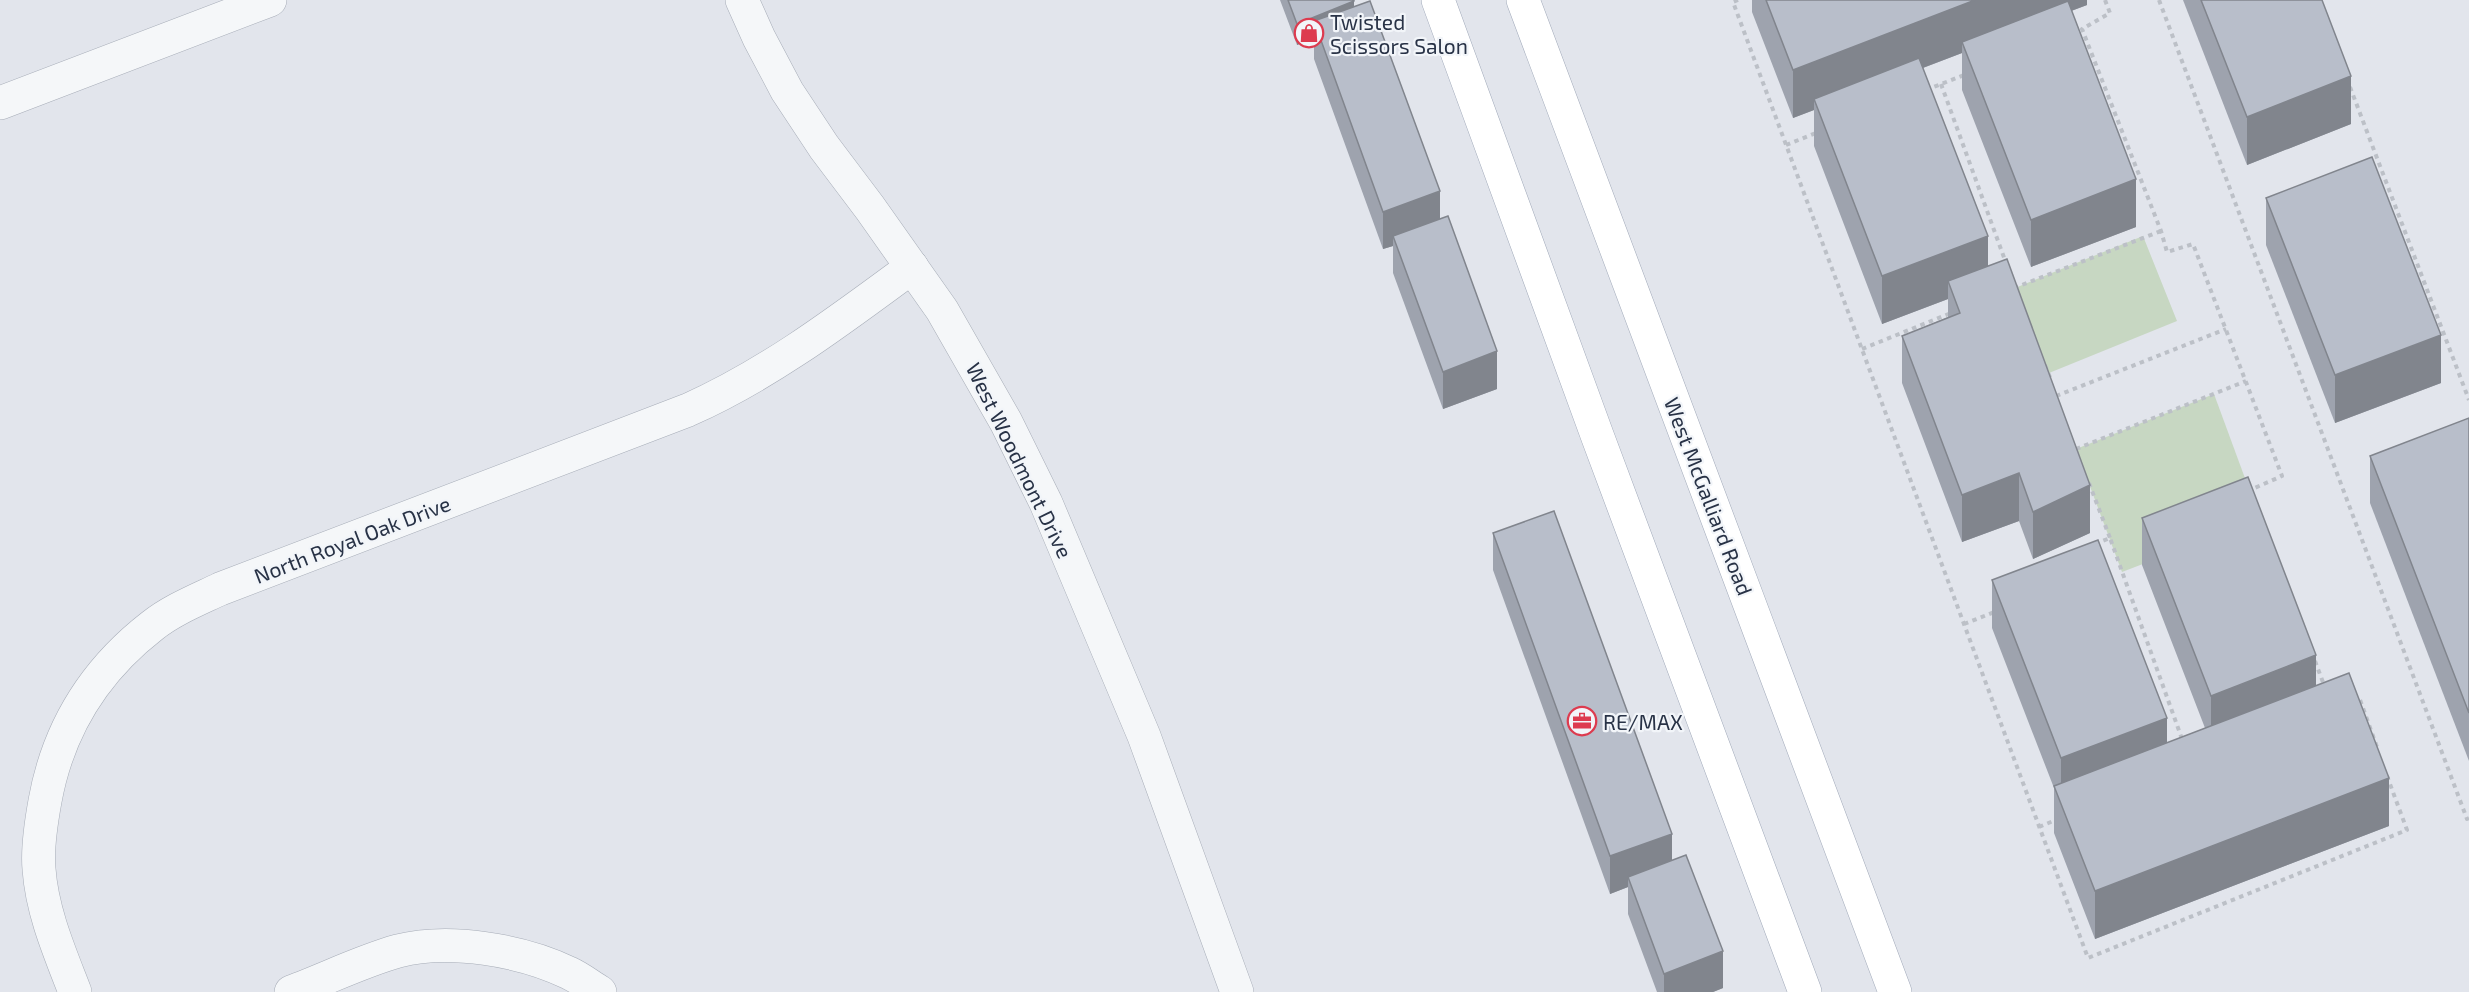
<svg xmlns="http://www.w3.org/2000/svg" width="2469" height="992" viewBox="0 0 2469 992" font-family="'Exo 2',sans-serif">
<rect width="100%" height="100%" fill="#e2e5ec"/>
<g fill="#c7d7c2">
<path d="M2143 236 2177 321 2049 373 2015 288Z"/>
<path d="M2214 394 2260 519 2122 572 2076 449Z"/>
</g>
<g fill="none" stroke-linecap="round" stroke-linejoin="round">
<g stroke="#a6acb7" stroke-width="34">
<g id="minor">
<path d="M742 0 759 38 787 91 824 147 870 208 942 310 1006 422 1046 503 1144 736 1237 992"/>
<path d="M0 103 270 0"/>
<path d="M75 992C60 953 42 912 39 869 37 848 41 823 45 801 58 729 94 671 152 626 172 610 197 600 220 589L688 410C769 374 840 320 912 267"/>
<path d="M291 992C326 979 362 961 398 951 449 938 522 950 569 973 580 978 590 986 600 992"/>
</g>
</g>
<g stroke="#a0a9b9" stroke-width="34">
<g id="major">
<path d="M1438 0 1597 435 1805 992"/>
<path d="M1523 0 1895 992"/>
</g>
</g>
<g stroke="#bcc0c7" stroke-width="4" stroke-dasharray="4.5 4.5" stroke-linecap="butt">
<path d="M1738 0 1733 2 2088 958 2407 830 2387 776"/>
<path d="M2105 0 2110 13 2082 29 2161 231 2167 252 2193 244 2282 476 2250 490"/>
<path d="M2159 0 2467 819 2469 818"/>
<path d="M1941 84 2006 263"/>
<path d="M2350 87 2469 400"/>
<path d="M1926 90 1964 75"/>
<path d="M1786 145 1816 133"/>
<path d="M2014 288 2161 231"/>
<path d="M1862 349 1951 313"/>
<path d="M2045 365 2051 380"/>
<path d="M2056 396 2226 329"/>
<path d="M2076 449 2246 381"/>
<path d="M2089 483 2110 538"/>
<path d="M2095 544 2110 538 2182 739"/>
<path d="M1964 624 1997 611"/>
<path d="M2315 661 2324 685"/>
<path d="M2354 700 2359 697 2377 747"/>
<path d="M2039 827 2058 819"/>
</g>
<use href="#minor" stroke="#f5f7f9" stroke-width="33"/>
<use href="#major" stroke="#fff" stroke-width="33"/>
</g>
<g fill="#9ea3ae">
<path d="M1280 0H1354V6L1440 219 1497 389 1443 409 1393 273V246L1383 249 1314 59V38L1297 45Z"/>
<path d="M1752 0H2087V5L2071 11 2136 227 2031 267 1962 90V53L1923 68 1988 266 2090 533 2033 559 2019 521 1962 542 1902 383V336L1948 317V299L1882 324 1814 146V110L1793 118 1752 12Z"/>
<path d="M2183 0H2322L2351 124 2247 165Z"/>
<path d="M2266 198 2441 383 2335 423 2266 245Z"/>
<path d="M2469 418V761L2370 503V456Z"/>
<path d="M2142 518 2316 685 2389 826 2095 939 2054 833V788L1992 628V580L2167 743 2205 728 2142 565Z"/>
<path d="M1493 533 1672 860 1723 988 1713 992H1657L1628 914V887L1610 894 1493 570Z"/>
</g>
<g fill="#81858d">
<path d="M1975 0H2087V5L1965 51 1962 42V53L1817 108 1814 99V110L1793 118V70Z"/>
<path d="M1354 1V22L1314 21V38L1297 45V24Z"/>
<path d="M2351 76V124L2247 165V117Z"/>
<path d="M2136 179V227L2031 267V220Z"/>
<path d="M1440 191V228L1393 236V246L1383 249V212Z"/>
<path d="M1988 236V283L1948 281V299L1882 324V276Z"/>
<path d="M2441 335V383L2335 423V375Z"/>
<path d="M1497 351V389L1443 409V372Z"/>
<path d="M2019 473V521L1962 542V495Z"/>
<path d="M2090 485V533L2033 559V512Z"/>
<path d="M2316 655V702L2211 743V696Z"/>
<path d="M2167 718V765L2061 803V758Z"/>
<path d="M2389 778V826L2095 939V891Z"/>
<path d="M1672 834V871L1628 877V887L1610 894V856Z"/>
<path d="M1723 951V988L1713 992H1664V974Z"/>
</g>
<g fill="#b8beca" stroke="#81858d" stroke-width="1.5">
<path d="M1288 0H1354V1L1297 24Z"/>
<path d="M1766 0H1975L1793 70Z"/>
<path d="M2201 0H2322L2351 76 2247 117Z"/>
<path d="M1370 1 1440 191 1383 212 1314 21Z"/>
<path d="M2068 1 2136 179 2031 220 1962 42Z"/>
<path d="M1919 58 1988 236 1882 276 1814 99Z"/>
<path d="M2372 157 2441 335 2335 375 2266 198Z"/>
<path d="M1448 216 1497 351 1443 372 1393 236Z"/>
<path d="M2007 259 2090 485 2033 512 2019 473 1962 495 1902 336 1960 313 1948 281Z"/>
<path d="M2469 418V713L2370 456Z"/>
<path d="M2248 477 2316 655 2211 696 2142 518Z"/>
<path d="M1554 511 1672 834 1610 856 1493 533Z"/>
<path d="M2098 540 2167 718 2061 758 1992 580Z"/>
<path d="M2349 673 2389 778 2095 891 2054 786Z"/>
<path d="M1686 855 1723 951 1664 974 1628 877Z"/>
</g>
<defs>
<g id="shop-ring" transform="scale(1.5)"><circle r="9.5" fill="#f2f5f9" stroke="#dd3b4f" stroke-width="1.5"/><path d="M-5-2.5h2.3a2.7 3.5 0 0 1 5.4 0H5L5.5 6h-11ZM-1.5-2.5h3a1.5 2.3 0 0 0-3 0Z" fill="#dd3b4f"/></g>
<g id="office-ring" transform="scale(1.5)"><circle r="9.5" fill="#f2f5f9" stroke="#dd3b4f" stroke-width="1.5"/><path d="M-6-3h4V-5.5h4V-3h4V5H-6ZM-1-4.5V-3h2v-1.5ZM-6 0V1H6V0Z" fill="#dd3b4f"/></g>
</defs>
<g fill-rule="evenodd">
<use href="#shop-ring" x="1309" y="33"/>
<use href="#office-ring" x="1582" y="721"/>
</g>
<g text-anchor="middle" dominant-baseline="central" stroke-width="4.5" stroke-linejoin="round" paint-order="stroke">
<g font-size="21" fill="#283246" stroke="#f2f5f9" text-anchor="start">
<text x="1330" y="21">Twisted<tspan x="1330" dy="24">Scissors Salon</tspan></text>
<text x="1603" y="721">RE/MAX</text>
</g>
<g font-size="21" fill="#283246" stroke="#f2f5f9">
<text transform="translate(1020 460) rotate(64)">West Woodmont Drive</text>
<text transform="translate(1709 496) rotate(69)">West McGalliard Road</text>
<text transform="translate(352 539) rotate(-21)">North Royal Oak Drive</text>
</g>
</g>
</svg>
